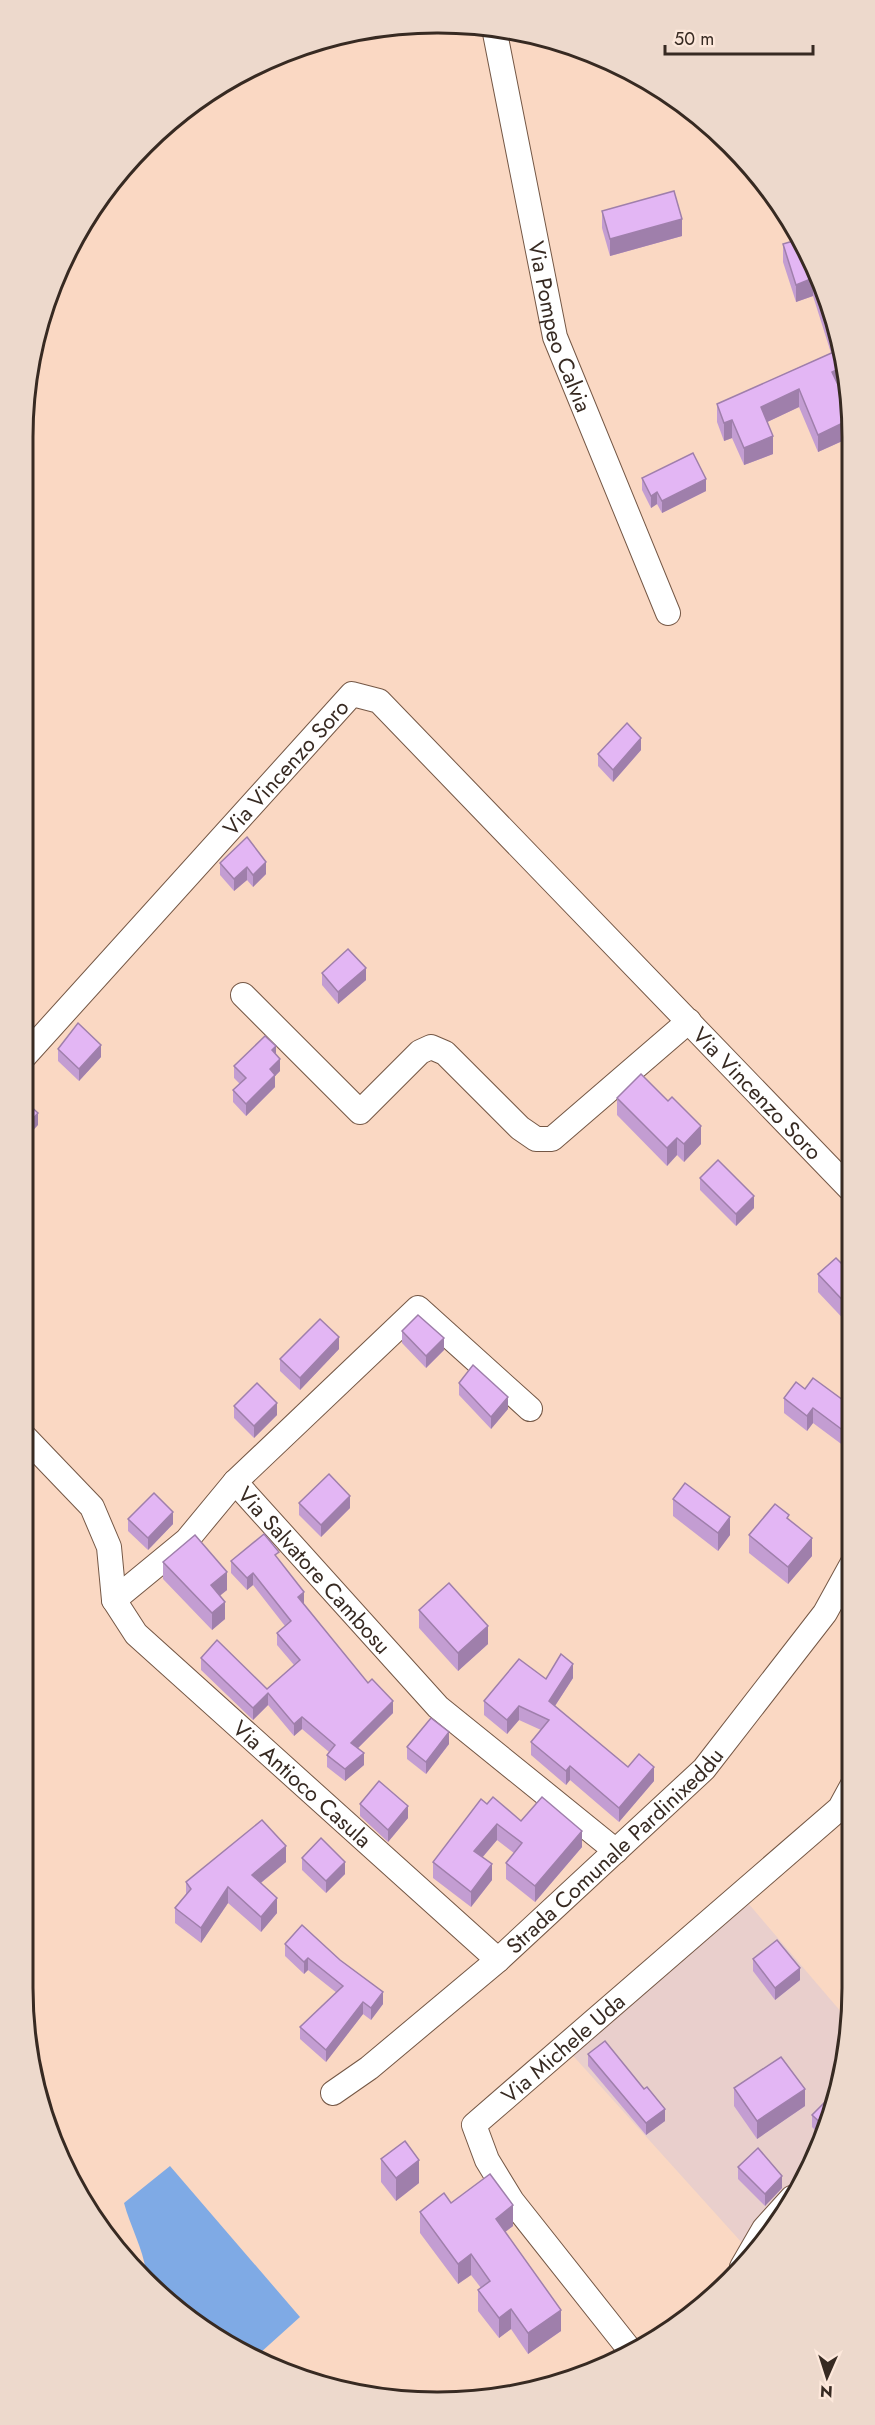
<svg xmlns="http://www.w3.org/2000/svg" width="875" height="2425" viewBox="0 0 875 2425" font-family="Jost,sans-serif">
<rect width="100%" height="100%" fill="#fad8c3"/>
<path fill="#e9cfcc" d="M748 1903 848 2020 838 2095 782 2218 752 2254 567 2049Z"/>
<path fill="#7faae5" d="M170 2166 300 2317 260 2353C214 2346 174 2306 141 2276L146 2272C143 2248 130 2226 124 2203Z"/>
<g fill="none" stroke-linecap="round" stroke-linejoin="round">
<g stroke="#745745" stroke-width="26">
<g id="minor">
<path id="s1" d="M494 28 555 337 668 613"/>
<path d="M243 995 360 1112 420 1052 431 1047 445 1053 520 1128 536 1139H552L689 1021"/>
<path id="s2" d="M22 1059 352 694 379 701 851 1190"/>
<path id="s3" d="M530 1409 418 1308 235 1482 438 1707 616 1851"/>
<path d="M22 1434 92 1507 109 1547 114 1600"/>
<path id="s4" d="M235 1482 187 1540 114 1600 136 1634 498 1960"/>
<path id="s5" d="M333 2093 369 2068 498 1960 704 1769 825 1613 852 1564"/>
<path d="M742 2267 764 2229 792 2198"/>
<path id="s6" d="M630 2350 512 2201 487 2160 474 2125 840 1808 852 1786"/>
</g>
</g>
<use href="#minor" stroke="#fff" stroke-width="24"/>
</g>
<g fill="#c39dd2">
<path d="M602 211 682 236 610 256 602 228Z"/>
<path d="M800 239 849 382 839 386 849 408V438L818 452 799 407 767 422 773 454 744 465 732 438 724 441 717 422V404L831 353 813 296 796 302 783 262V244Z"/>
<path d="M642 478 706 491 662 513 657 504 651 508 642 490Z"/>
<path d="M641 750 613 782 598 766V754Z"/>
<path d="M247 837 266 874 253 887 247 880 234 891 220 875V863Z"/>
<path d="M322 973 366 980 338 1004 322 985Z"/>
<path d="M58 1049 101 1057 79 1081 58 1061Z"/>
<path d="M276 1055 280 1071 275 1076V1087L246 1116 233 1102V1090L240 1084 234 1078V1066Z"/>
<path d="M617 1098 668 1101 701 1144 684 1162 677 1155 667 1166 617 1115Z"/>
<path d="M700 1178 754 1208 736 1226 700 1190Z"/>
<path d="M851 1273V1327L818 1292V1274Z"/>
<path d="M402 1331 444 1350 426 1368 402 1343Z"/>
<path d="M339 1349 300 1390 280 1371V1359Z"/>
<path d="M459 1383 508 1409 491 1429 459 1395Z"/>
<path d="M805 1389 851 1406 848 1449 813 1423 807 1431 784 1413V1398Z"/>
<path d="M234 1406 277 1415 254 1438 234 1418Z"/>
<path d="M673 1499 730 1535 718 1551 673 1516Z"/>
<path d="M299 1503 350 1508 321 1537 299 1515Z"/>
<path d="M128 1519 173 1524 148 1550 128 1531Z"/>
<path d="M789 1520 812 1556 788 1584 749 1553V1535Z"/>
<path d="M279 1560 304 1604 368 1683 393 1713 358 1748 364 1765 345 1781 327 1767V1755L329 1752 302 1729 294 1736 268 1705 253 1720 201 1670V1658L267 1689 294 1665 277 1645V1633L285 1626 253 1585 247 1590 231 1573V1561Z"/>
<path d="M163 1562 227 1590 220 1595 225 1619 212 1630 163 1579Z"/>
<path d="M419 1610 488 1644 458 1671 419 1628Z"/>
<path d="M573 1678 555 1706 628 1767 654 1781 619 1822 570 1780 566 1785 531 1755V1742L541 1730 519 1720 507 1734 484 1715V1701L546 1679Z"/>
<path d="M449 1744 426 1774 407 1759V1747Z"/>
<path d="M360 1804 408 1818 388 1842 360 1816Z"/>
<path d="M487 1804 521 1821 582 1847 535 1902 506 1879V1863L514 1853 497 1840 482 1858 492 1880 471 1907 433 1878V1862Z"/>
<path d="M302 1858 345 1874 326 1893 302 1870Z"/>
<path d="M286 1862 261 1883 277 1913 261 1932 228 1903 201 1943 175 1923V1908L186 1894V1882Z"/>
<path d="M285 1944 383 2004 371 2020 363 2014 326 2062 300 2039V2027L337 1993 308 1970 304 1974 285 1956Z"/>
<path d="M753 1959 800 1980 775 2000 753 1971Z"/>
<path d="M846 2040 841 2079 839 2077V2065L841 2063 837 2059V2047Z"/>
<path d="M588 2054 665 2121 646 2135 588 2066Z"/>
<path d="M734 2088 805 2106 757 2139 734 2106Z"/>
<path d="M835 2101 820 2135 812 2127V2115Z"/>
<path d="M381 2159 419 2183 396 2201 381 2182Z"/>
<path d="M738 2167 782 2188 765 2206 738 2179Z"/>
<path d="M451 2203 513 2226 505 2232 561 2331 528 2354 511 2329 499 2338 478 2311V2290L481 2288 471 2275 458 2284 420 2233V2212Z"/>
</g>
<g fill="#9f7fab">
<path d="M682 219V236L610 256V239Z"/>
<path d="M813 278V296L796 302V285Z"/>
<path d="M844 366 849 382 832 389V372Z"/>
<path d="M799 389V407L761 425V407Z"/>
<path d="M732 420V438L724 441V423Z"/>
<path d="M849 420V438L818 452V435Z"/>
<path d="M773 436V454L744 465V448Z"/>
<path d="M706 479V491L662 513V501Z"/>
<path d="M657 492V504L651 508V496Z"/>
<path d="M641 738V750L613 782V770Z"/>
<path d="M266 862V874L253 887V875Z"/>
<path d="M247 867V880L234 891V879Z"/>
<path d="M366 968V980L338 1004V992Z"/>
<path d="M101 1045V1057L79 1081V1069Z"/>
<path d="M276 1046V1058L272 1050Z"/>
<path d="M280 1059V1071L275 1076V1087L246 1116V1104L270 1069Z"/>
<path d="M32 1094V1106L26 1114V1102Z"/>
<path d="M38 1113V1125L22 1143V1131Z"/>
<path d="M701 1126V1144L684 1162V1144Z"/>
<path d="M677 1138V1155L667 1166V1148Z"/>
<path d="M754 1196V1208L736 1226V1214Z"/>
<path d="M339 1337V1349L300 1390V1378Z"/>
<path d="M444 1338V1350L426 1368V1356Z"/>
<path d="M508 1397V1409L491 1429V1417Z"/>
<path d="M277 1403V1415L254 1438V1426Z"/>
<path d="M813 1408V1423L807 1431V1416Z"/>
<path d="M851 1430V1445L848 1449V1434Z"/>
<path d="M350 1496V1508L321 1537V1525Z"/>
<path d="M173 1512V1524L148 1550V1538Z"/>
<path d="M730 1517V1535L718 1551V1533Z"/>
<path d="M812 1538V1556L788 1584V1567Z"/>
<path d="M227 1572V1590L211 1603V1585Z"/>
<path d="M253 1573V1585L247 1590V1578Z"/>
<path d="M304 1592V1604L298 1597Z"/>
<path d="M225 1602V1619L212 1630V1613Z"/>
<path d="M488 1626V1644L458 1671V1653Z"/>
<path d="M573 1664V1678L549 1715V1701Z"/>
<path d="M268 1693V1705L253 1720V1708Z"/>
<path d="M393 1701V1713L351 1755V1743Z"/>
<path d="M519 1706V1720L507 1734V1720Z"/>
<path d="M302 1717V1729L294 1736V1724Z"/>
<path d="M449 1732V1744L426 1774V1762Z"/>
<path d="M364 1753V1765L345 1781V1769Z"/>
<path d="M570 1766V1780L566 1785V1771Z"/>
<path d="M654 1767V1781L619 1822V1808Z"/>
<path d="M408 1806V1818L388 1842V1830Z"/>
<path d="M497 1824V1840L474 1867V1851Z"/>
<path d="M582 1831V1847L535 1902V1886Z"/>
<path d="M286 1846V1862L252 1890V1875Z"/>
<path d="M345 1862V1874L326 1893V1881Z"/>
<path d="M492 1864V1880L471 1907V1892Z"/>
<path d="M228 1887V1903L201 1943V1928Z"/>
<path d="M277 1898V1913L261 1932V1917Z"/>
<path d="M308 1958V1970L304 1974V1962Z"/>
<path d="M800 1968V1980L775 2000V1988Z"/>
<path d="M383 1992V2004L371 2020V2008Z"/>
<path d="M363 2002V2014L326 2062V2050Z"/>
<path d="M805 2089V2106L757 2139V2121Z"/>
<path d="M665 2109V2121L646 2135V2123Z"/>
<path d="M419 2160V2183L396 2201V2178Z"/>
<path d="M782 2176V2188L765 2206V2194Z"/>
<path d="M513 2205V2226L496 2239V2219Z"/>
<path d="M471 2254V2275L458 2284V2264Z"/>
<path d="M511 2309V2329L499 2338V2318Z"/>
<path d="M561 2310V2331L528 2354V2333Z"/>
</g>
<g fill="#e3b6f4" stroke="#9f7fab" stroke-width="1.5">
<path d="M674 191 682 219 610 239 602 211Z"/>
<path d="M800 239 810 254 844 366 832 372 849 408V420L818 435 799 389 761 407 773 436 744 448 732 420 724 423 717 404 836 351 813 278 796 285 783 244Z"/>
<path d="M693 453 706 479 662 501 657 492 651 496 642 478Z"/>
<path d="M627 723 641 738 613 770 598 754Z"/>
<path d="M247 837 266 862 253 875 247 867 234 879 220 863Z"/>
<path d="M348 949 366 968 338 992 322 973Z"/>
<path d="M78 1023 101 1045 79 1069 58 1049Z"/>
<path d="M265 1036 276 1046 272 1050 280 1059 270 1069 275 1075 246 1104 233 1090 246 1078 234 1066Z"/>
<path d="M641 1074 668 1101 672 1097 701 1126 684 1144 677 1138 667 1148 617 1098Z"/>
<path d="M22 1086 32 1094 26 1102 38 1113 22 1131Z"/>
<path d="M718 1160 754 1196 736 1214 700 1178Z"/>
<path d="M836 1258 851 1273V1309L818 1274Z"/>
<path d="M418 1315 444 1338 426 1356 402 1331Z"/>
<path d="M320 1319 339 1337 300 1378 280 1359Z"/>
<path d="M473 1365 508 1397 491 1417 459 1383Z"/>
<path d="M813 1378 851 1406V1430L848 1434 813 1408 807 1416 784 1398 796 1382 805 1389Z"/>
<path d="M257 1383 277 1403 254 1426 234 1406Z"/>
<path d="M329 1474 350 1496 321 1525 299 1503Z"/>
<path d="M685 1483 730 1517 718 1533 673 1499Z"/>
<path d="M154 1493 173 1512 148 1538 128 1519Z"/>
<path d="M775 1504 789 1515 787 1518 812 1538 788 1567 749 1535Z"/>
<path d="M264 1534 279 1552 275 1555 304 1592 298 1597 368 1683 372 1679 393 1701 351 1743 364 1753 345 1769 327 1755 335 1745 302 1717 294 1724 268 1693 253 1708 201 1658 217 1640 267 1689 300 1660 277 1633 291 1621 253 1573 247 1578 231 1561Z"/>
<path d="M195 1535 227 1572 211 1585 225 1602 212 1613 163 1562Z"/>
<path d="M449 1583 488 1626 458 1653 419 1610Z"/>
<path d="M561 1654 573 1664 549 1701 628 1767 639 1754 654 1767 619 1808 570 1766 566 1771 531 1742 549 1720 519 1706 507 1720 484 1701 519 1659 546 1679Z"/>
<path d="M431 1718 449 1732 426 1762 407 1747Z"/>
<path d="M379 1781 408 1806 388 1830 360 1804Z"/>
<path d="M493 1797 521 1821 542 1797 582 1831 535 1886 506 1863 522 1843 497 1824 474 1851 492 1864 471 1892 433 1862 481 1799 487 1804Z"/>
<path d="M262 1820 286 1846 252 1875 277 1898 261 1917 228 1887 201 1928 175 1908 191 1889 186 1882Z"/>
<path d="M321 1838 345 1862 326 1881 302 1858Z"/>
<path d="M302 1925 340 1960 383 1992 371 2008 363 2002 326 2050 300 2027 343 1986 308 1958 304 1962 285 1944Z"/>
<path d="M777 1940 800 1968 775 1988 753 1959Z"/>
<path d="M846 2040 844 2055 837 2047Z"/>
<path d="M605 2041 644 2089 647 2087 665 2109 646 2123 588 2054Z"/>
<path d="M781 2057 805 2089 757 2121 734 2088Z"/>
<path d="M830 2097 835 2101 824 2126 812 2115Z"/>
<path d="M405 2141 419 2160 396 2178 381 2159Z"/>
<path d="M758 2148 782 2176 765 2194 738 2167Z"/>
<path d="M490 2174 513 2205 496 2219 561 2310 528 2333 511 2309 499 2318 478 2290 490 2281 471 2254 458 2264 420 2212 444 2193 451 2203Z"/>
</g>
<g text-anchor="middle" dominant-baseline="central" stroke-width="6" stroke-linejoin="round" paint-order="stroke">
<g font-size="22" fill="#372a22" stroke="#fde8db">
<text stroke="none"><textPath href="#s1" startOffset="306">Via Pompeo Calvia</textPath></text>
<text stroke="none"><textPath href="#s2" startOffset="393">Via Vincenzo Soro</textPath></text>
<text stroke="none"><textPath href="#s2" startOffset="1065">Via Vincenzo Soro</textPath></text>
<text stroke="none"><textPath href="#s3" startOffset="522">Via Salvatore Cambosu</textPath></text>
<text stroke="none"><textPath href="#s4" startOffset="434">Via Antioco Casula</textPath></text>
<text stroke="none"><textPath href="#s5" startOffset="372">Strada Comunale Pardinixeddu</textPath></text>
<text stroke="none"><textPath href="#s6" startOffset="393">Via Michele Uda</textPath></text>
</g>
</g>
<path d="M0 0H875V2425H0ZM437 33H438A404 404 0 0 1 842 437V1988A404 404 0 0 1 438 2392H437A404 404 0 0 1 33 1988V437A404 404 0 0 1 437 33Z" fill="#edd9cc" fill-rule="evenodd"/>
<path fill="none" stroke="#372a22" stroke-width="3" d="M437 33H438A404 404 0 0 1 842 437V1988A404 404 0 0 1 438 2392H437A404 404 0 0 1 33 1988V437A404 404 0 0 1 437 33Z"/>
<g transform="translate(827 2377) rotate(183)" stroke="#fde8db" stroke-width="4.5" paint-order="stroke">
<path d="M0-4.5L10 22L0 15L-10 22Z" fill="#372a22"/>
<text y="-9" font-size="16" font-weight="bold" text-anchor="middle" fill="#372a22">N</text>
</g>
<path d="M665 45v9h148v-9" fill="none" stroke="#372a22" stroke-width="3"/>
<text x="674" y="45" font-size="18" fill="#372a22" stroke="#fde8db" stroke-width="4.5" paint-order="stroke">50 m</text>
</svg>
